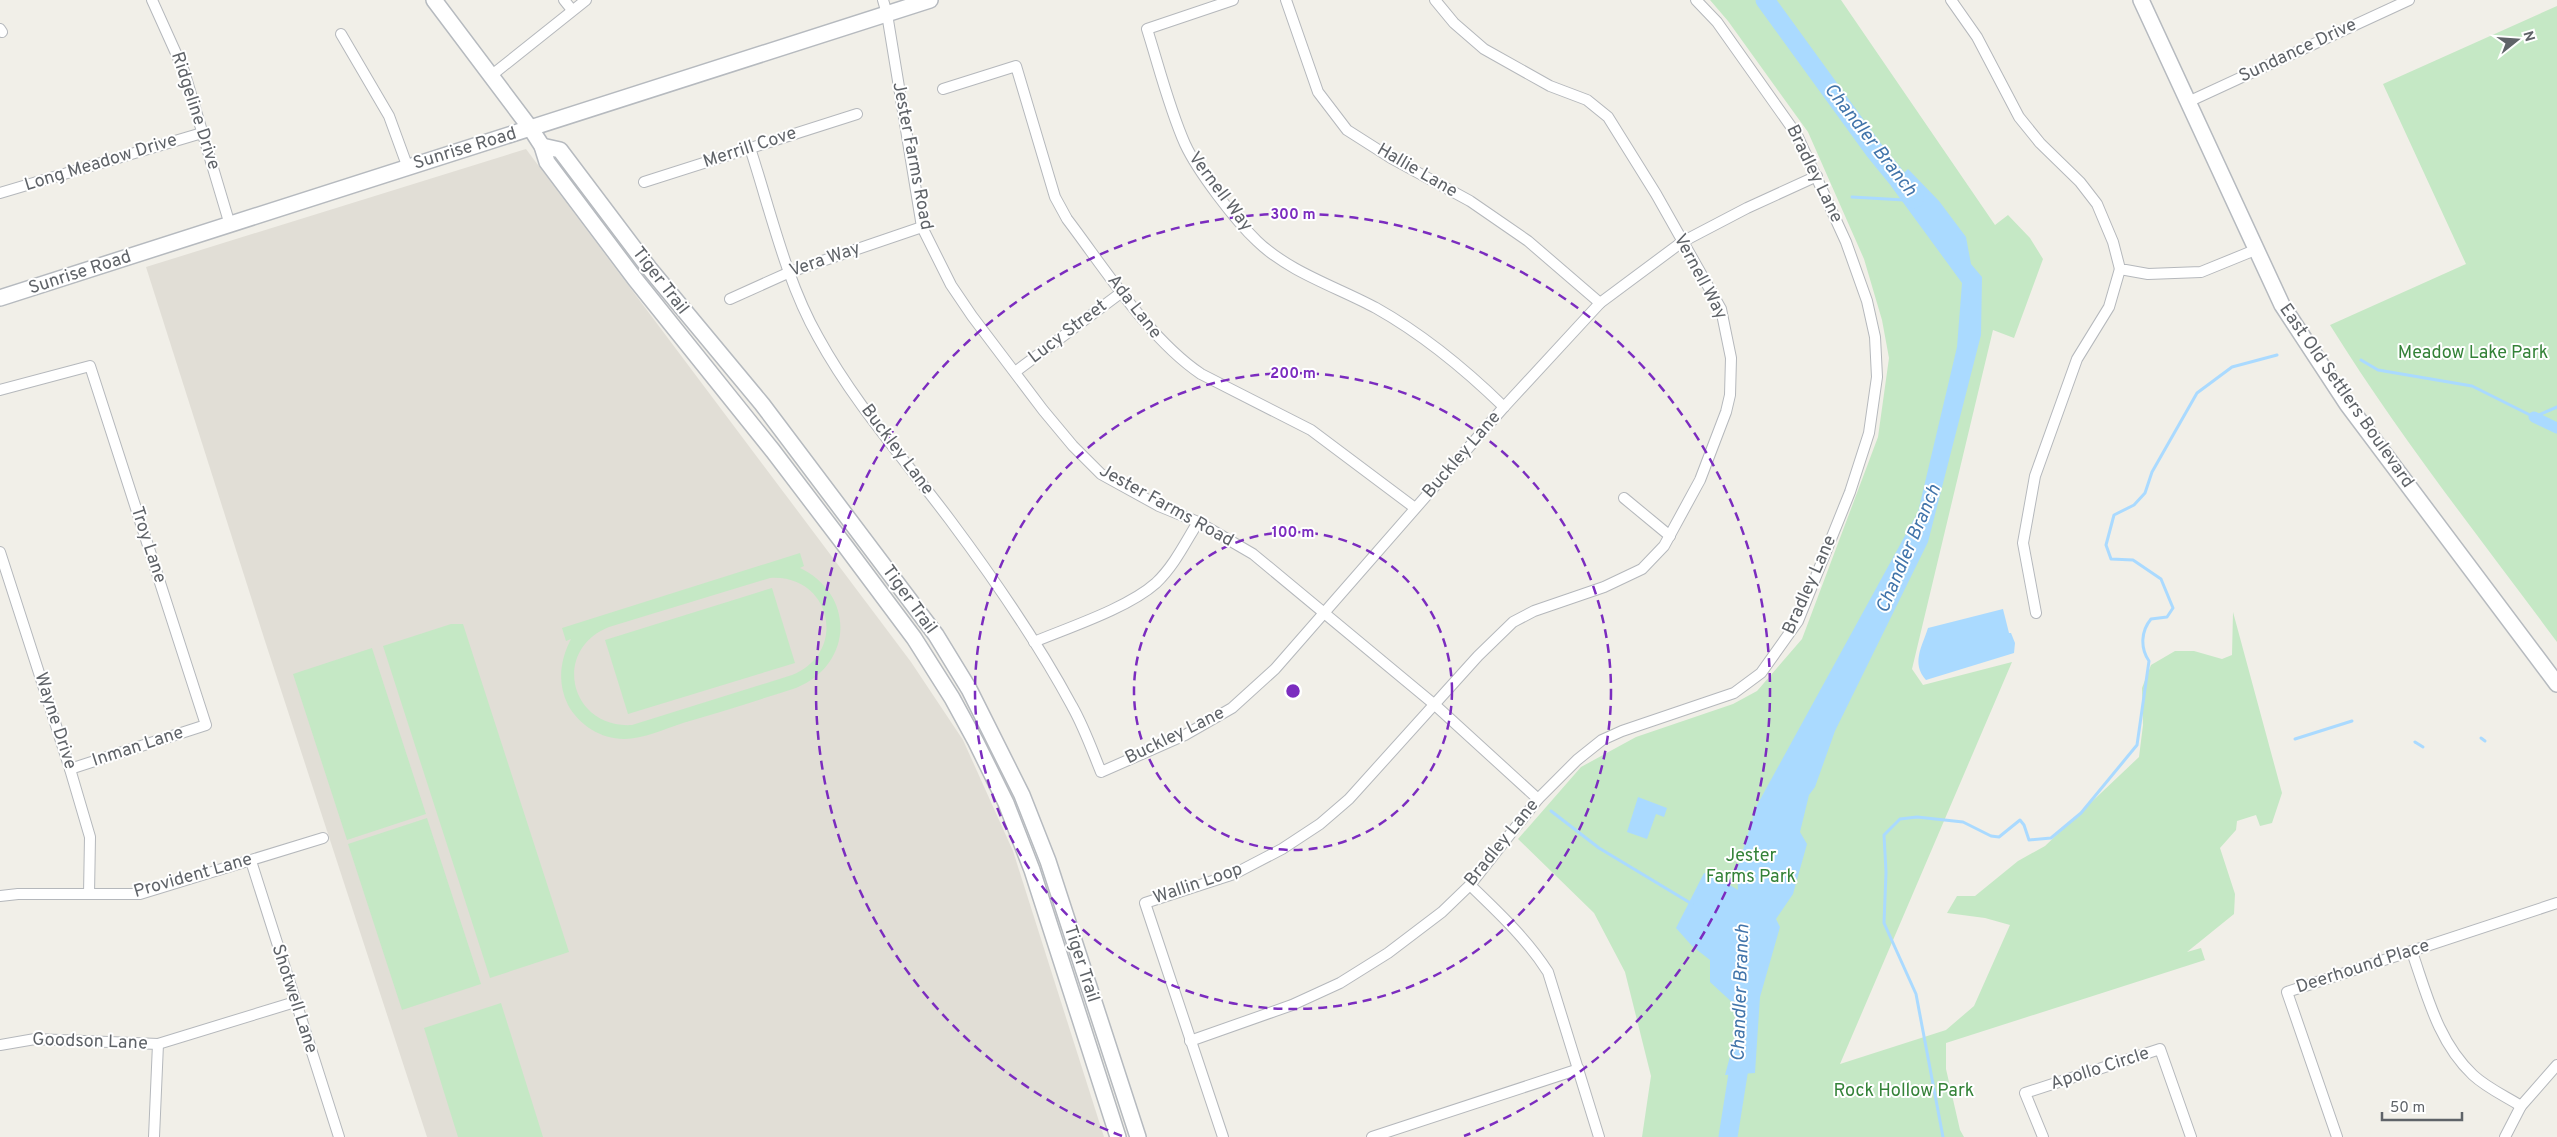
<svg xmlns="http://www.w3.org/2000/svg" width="2557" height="1137" viewBox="0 0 2557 1137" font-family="Overpass,sans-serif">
<rect width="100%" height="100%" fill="#f1efe8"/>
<path fill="#e1ded6" d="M526 149 911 662 963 740 1013 851 1104 1137H427L264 638 146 267Z"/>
<g fill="#c5e8c5" fill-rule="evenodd">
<path d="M1710 0H1841L1995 225 2008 215 2030 238 2043 259 2014 338 1993 330 1912 669 1923 685 2012 662 1840 1064 1946 1030 1974 1006 2010 925 1985 918 1947 913 1957 896H1975L2018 861 2045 846 2139 757 2143 725 2142 688 2151 665 2175 651H2194L2222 659 2232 655 2233 612 2282 793 2272 823 2260 826 2256 815 2237 821 2236 830 2220 848 2235 894 2234 914 2187 952 2201 948 2205 960 1946 1043V1069L1960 1130 1964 1137H1642L1651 1076 1625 972 1594 913 1518 839 1581 767 1636 737 1733 704 1757 691 1802 639 1878 437 1889 358 1882 320 1864 259 1808 132 1728 21Z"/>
<path d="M2557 6V642C2480 538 2399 436 2330 325L2466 264 2383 84Z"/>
<path d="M800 553 804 566 800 568C856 595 853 665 796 688 758 700 721 712 683 723 664 729 644 739 624 739 601 739 579 725 568 705 557 683 560 660 571 639L566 641 562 628ZM770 578C831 574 849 652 792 675L632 725C570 729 551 650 609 627Z"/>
<path d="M772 588 795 663 628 714 605 640Z"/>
<path d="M451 624H463L569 952 490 978 383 646Z"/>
<path d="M372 648 426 814 347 840 293 674Z"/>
<path d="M427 818 481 984 402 1010 348 844Z"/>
<path d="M501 1003 543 1137H458L424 1028Z"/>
</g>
<g fill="#aadaff">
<path d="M1908 169 1939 201 1966 237 1971 264 1982 277 1981 335 1928 542 1835 731 1815 787 1809 795 1800 832 1807 844 1793 894 1776 919 1780 927 1760 997 1755 1073 1725 1075 1736 1034 1735 1005 1710 982V960L1692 946 1676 928 1704 873 1717 877 1738 890 1737 870 1756 807 1918 512 1957 347 1962 283 1891 186Z"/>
<path d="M2003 609 2009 633H2011L2015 643 2014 653 1926 680C1911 663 1922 647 1928 628Z"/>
<path d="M1638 797 1667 808 1664 817 1656 814 1647 839 1627 832Z"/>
</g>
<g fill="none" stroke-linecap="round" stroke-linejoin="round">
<g stroke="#aadaff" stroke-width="3">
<path d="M1852 197 1904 200"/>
<path d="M2361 360 2378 370 2472 386 2534 417 2557 407"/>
<path d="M2481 738 2485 741"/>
<path d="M2295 739 2352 721"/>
<path d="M2415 742 2423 747"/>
<path d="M1551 811 1599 848 1692 904"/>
<path d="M1943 1137 1916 994 1884 923 1886 872 1884 835 1900 819 1917 817 1963 822 1991 836 1999 837 2020 820 2024 825 2029 840 2051 838 2081 813 2137 745 2149 661C2140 648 2141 631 2151 619L2167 617 2173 608 2161 579 2133 560 2111 559 2106 545 2114 515 2134 505 2145 493 2152 472 2197 393 2232 367 2277 355"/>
</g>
<path stroke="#aadaff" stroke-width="11" d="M2534 417 2557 428"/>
<g stroke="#aadaff" stroke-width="19">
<path d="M1765 0 1874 150 1914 199"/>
<path d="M1728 1137 1742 1049"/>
</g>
<g stroke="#b5b8bc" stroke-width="12">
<g id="street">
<path d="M152 0 184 71 230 225"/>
<path d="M564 0 572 10"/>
<path d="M883 0 887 14 922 227 951 285 972 316 1043 410 1073 446 1101 474 1159 506 1198 522 1253 554 1435 705 1538 799"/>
<path d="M1233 0 1147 29C1159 67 1169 108 1185 144 1198 172 1235 220 1257 241 1289 272 1337 287 1376 308 1424 335 1465 369 1504 407"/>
<path d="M1286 0 1318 92 1347 130 1391 158 1470 201 1528 241 1600 303"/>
<path d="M1951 0 1977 37 2019 117 2040 143 2080 182 2097 204 2113 242 2120 269 2148 274 2201 272 2255 250"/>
<path d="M0 29 2 32"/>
<path d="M341 34 389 116 408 168"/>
<path d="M492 75 586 0"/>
<path d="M943 89 1016 66 1055 197 1067 219C1105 269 1149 339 1201 374L1311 430 1415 508"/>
<path d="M2188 102 2409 0"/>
<path d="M750 148C770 209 786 281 818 337 854 403 905 460 950 520 994 579 1037 641 1072 706 1084 727 1092 750 1101 772L1185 735 1232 708 1275 669 1504 407 1600 303 1682 242 1747 208 1817 176"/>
<path d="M644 182 857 114"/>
<path d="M0 193 202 133"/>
<path d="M730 299 790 272 922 227"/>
<path d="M1015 372 1122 292"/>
<path d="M0 390 90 366 206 725 70 769"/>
<path d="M1624 498 1670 536"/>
<path d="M0 552 70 769 90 837 89 894"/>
<path d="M2036 613 2023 543 2035 476 2077 359 2109 307 2120 269"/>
<path d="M1034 642C1070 627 1128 608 1156 583 1174 566 1185 543 1198 522"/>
<path d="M251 861 339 1137"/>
<path d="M1470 885C1498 912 1527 939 1548 972L1599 1137"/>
<path d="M0 896 18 894H140L323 838"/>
<path d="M2412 952C2427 995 2438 1042 2473 1075 2487 1088 2505 1096 2521 1106"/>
<path d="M1190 1041 1292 1005 1340 983 1388 953 1442 912 1470 885 1538 799 1577 760 1602 740 1622 731 1734 693 1761 673 1798 621 1850 492 1869 433 1877 377 1875 337 1867 301 1846 242 1797 135 1717 22 1696 0"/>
<path d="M0 1045 35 1039 158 1044 295 1002"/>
<path d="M154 1137 158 1044"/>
<path d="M1223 1137 1145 903 1234 874 1282 849 1320 824 1349 799 1478 656 1513 622 1534 611 1604 587 1642 569 1664 546 1700 480 1726 412 1730 395 1731 358 1721 309 1656 194 1608 117 1587 100 1550 86 1484 49 1454 23 1435 0"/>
<path d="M1372 1137 1579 1069"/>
<path d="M2043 1137 2025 1093 2160 1049 2191 1137"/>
<path d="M2337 1137 2287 992 2557 903"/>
<path d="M2505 1137 2521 1106 2557 1065"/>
</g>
</g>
<g stroke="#b6babf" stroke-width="18">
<g id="secondary">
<path d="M434 0 531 129 542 146 547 162 635 279 773 451 846 547 914 638 952 698 976 742 1006 803 1032 870 1118 1137"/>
<path d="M2141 0 2282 305 2347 404 2557 684"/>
<path d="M542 146 560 150 649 268 762 404 936 635 969 689 1022 795 1048 861 1138 1137"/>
<path d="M0 298 930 0"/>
</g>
</g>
<use href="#street" stroke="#fff" stroke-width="10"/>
<use href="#secondary" stroke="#fff" stroke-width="15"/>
</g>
<g fill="none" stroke="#7b2cbf" stroke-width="2.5" stroke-dasharray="9 6">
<circle cx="1293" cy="691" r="159"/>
<circle cx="1293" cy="691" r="318"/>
<path d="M1122 1136A477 477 0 1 1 1464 1136"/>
</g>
<g text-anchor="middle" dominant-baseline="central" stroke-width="4" stroke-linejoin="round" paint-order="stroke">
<g font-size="18" fill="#5f6368" stroke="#fff">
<text transform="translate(2298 51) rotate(-25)">Sundance Drive</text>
<text transform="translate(195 111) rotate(72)">Ridgeline Drive</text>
<text transform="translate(750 148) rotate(-18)">Merrill Cove</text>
<text transform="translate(465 149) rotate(-17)">Sunrise Road</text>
<text transform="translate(912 156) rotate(79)">Jester Farms Road</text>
<text transform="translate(101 163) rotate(-17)">Long Meadow Drive</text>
<text transform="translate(1417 171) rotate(30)">Hallie Lane</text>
<text transform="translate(1814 174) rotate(64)">Bradley Lane</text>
<text transform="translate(1220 192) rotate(53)">Vernell Way</text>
<text transform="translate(825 260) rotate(-19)">Vera Way</text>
<text transform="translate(80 273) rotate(-18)">Sunrise Road</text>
<text transform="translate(1700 277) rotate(62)">Vernell Way</text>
<text transform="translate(660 281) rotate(52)">Tiger Trail</text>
<text transform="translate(1134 307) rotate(52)">Ada Lane</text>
<text transform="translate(1068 332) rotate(-37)">Lucy Street</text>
<text transform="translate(2346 396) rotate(55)">East Old Settlers Boulevard</text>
<text transform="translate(897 450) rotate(53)">Buckley Lane</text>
<text transform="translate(1462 455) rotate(-49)">Buckley Lane</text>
<text transform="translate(1166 506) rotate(29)">Jester Farms Road</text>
<text transform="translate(148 545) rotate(72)">Troy Lane</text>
<text transform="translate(1810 585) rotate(-66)">Bradley Lane</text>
<text transform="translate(909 600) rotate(54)">Tiger Trail</text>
<text transform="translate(55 721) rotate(72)">Wayne Drive</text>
<text transform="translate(1175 736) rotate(-26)">Buckley Lane</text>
<text transform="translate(138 747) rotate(-18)">Inman Lane</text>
<text transform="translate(1502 843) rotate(-51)">Bradley Lane</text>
<text transform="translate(193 876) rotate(-16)">Provident Lane</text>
<text transform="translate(1198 884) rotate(-19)">Wallin Loop</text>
<text transform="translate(1081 964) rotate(72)">Tiger Trail</text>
<text transform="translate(2363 967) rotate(-18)">Deerhound Place</text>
<text transform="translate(294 999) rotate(72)">Shotwell Lane</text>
<text transform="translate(90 1042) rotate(2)">Goodson Lane</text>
<text transform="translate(2100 1069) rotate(-18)">Apollo Circle</text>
</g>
<g font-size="18" fill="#348238" stroke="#fff">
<text x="2473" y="353">Meadow Lake Park</text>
<text x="1751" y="856">Jester<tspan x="1751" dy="21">Farms Park</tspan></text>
<text x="1904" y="1091">Rock Hollow Park</text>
</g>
<g font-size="19" font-style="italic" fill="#4174aa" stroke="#fff">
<text transform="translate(1870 140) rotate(52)">Chandler Branch</text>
<text transform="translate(1909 549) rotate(-67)">Chandler Branch</text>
<text transform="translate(1741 993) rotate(-88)">Chandler Branch</text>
</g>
</g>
<circle cx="1293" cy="691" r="8" fill="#7b2cbf" stroke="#fff" stroke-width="2.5"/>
<g font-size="15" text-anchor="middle" font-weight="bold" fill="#7b2cbf" stroke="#fff" stroke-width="4" stroke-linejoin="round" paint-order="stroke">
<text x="1293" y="219">300 m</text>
<text x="1293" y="378">200 m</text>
<text x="1293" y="537">100 m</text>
</g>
<g transform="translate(2517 40) rotate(73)" stroke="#ffffff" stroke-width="4" paint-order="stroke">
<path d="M0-4L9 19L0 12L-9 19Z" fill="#5f6368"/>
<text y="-8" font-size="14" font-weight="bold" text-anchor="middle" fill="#5f6368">N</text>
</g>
<path d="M2382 1112v8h80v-8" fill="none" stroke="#5f6368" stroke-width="2.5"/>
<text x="2390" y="1112" font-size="15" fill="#5f6368" stroke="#ffffff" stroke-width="4" paint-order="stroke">50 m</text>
</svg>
